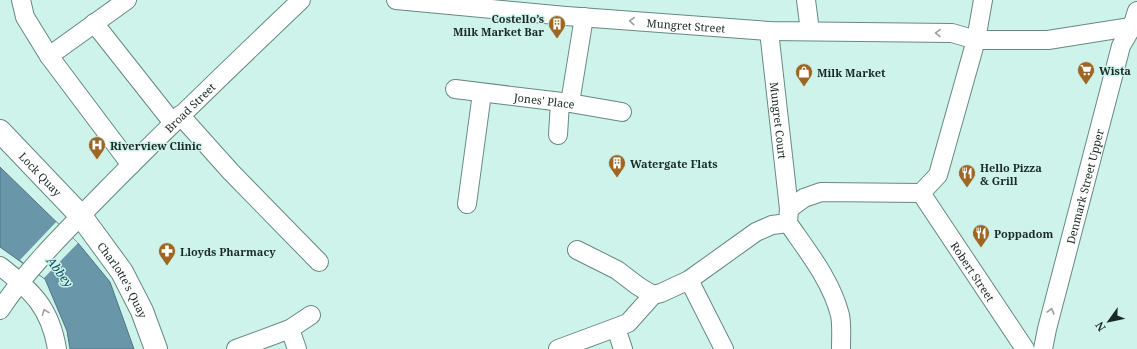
<svg xmlns="http://www.w3.org/2000/svg" width="1137" height="349" viewBox="0 0 1137 349" font-family="'Noto Serif',serif">
<rect width="100%" height="100%" fill="#cef3ea"/>
<path fill="#6996a8" stroke="#517581" d="M0 167 78 243 110 282 134 349H70L67 331 45 279 0 247Z"/>
<path fill="#cef3ea" d="M56 222 78 243 44 278 20 260Z"/>
<g fill="none" stroke-linecap="round" stroke-linejoin="round">
<g stroke="#668981" stroke-width="20">
<g id="street">
<path d="M21 0 25 17 49 56 131 165"/>
<path id="s1" d="M396 0 566 16 769 31 952 33 976 40H1048L1137 26"/>
<path d="M806 0 810 31"/>
<path d="M94 23 173 123"/>
<path id="s2" d="M769 31 789 209 788 223C808 252 831 280 840 315 842 325 841 338 841 349"/>
<path d="M49 56 127 0"/>
<path id="s3" d="M455 89 570 103 622 112"/>
<path d="M570 103 584 17"/>
<path d="M180 115 231 172 319 262"/>
<path d="M558 135 560 102"/>
<path d="M921 193 938 175 976 40 983 0"/>
<path id="s4" d="M921 193 1025 349"/>
<path d="M467 204 482 93"/>
<path d="M789 209 804 198 821 192 921 193"/>
<path d="M577 250 617 270 638 286 653 295"/>
<path d="M0 266C32 291 50 307 57 349"/>
<path d="M689 280 724 349"/>
<path id="s5" d="M0 310C30 265 70 227 108 188 171 124 236 62 301 0"/>
<path d="M616 328 623 349"/>
<path d="M290 329 297 349"/>
<path d="M236 349 290 329 311 315"/>
<path d="M558 349 628 323 653 295 661 293 689 280 756 232 772 225 788 223"/>
<path id="s6" d="M1043 349 1047 329 1121 46 1132 27 1137 11"/>
</g>
</g>
<g stroke="#668981" stroke-width="24">
<g id="secondary">
<path id="s7" d="M0 131 81 216 122 272 142 311 156 349"/>
</g>
</g>
<use href="#street" stroke="#fff" stroke-width="18"/>
<use href="#secondary" stroke="#fff" stroke-width="22"/>
</g>
<defs><path id="oneway-chevron" d="M-2-3.5L2.5 0L-2 3.5" fill="none" stroke-width="1.6" stroke-linecap="round" stroke-linejoin="round"/></defs>
<g stroke="#989f9d">
<use href="#oneway-chevron" transform="translate(632 21) rotate(-176)"/>
<use href="#oneway-chevron" transform="translate(938 33) rotate(-179)"/>
<use href="#oneway-chevron" transform="translate(1051 311) rotate(-75)"/>
<use href="#oneway-chevron" transform="translate(45 312) rotate(-111)"/>
</g>
<defs>
<g id="building-pin" transform="scale(0.9)"><path d="M0 17L-7.5 6A9.5 9.5 0 1 1 7.5 6Z" fill="#9e6622" stroke="#cef3ea"/><path d="M-4-6H4V6H1V3H-1V6H-4ZM-2.5-4.3h1.7v1.8h-1.7ZM.8-4.3h1.7v1.8H.8ZM-2.5-1h1.7V.8h-1.7ZM.8-1h1.7V.8H.8Z" fill="#fff"/></g>
<g id="supermarket-pin" transform="scale(0.9)"><path d="M0 17L-7.5 6A9.5 9.5 0 1 1 7.5 6Z" fill="#9e6622" stroke="#cef3ea"/><path d="M-6-5.5h2.5l.6 2H6L4.5 2H-2.5L-4.4-4H-6ZM-1.5 3.2a1.3 1.3 0 1 0 .1 0ZM3 3.2a1.3 1.3 0 1 0 .1 0Z" fill="#fff"/></g>
<g id="shop-pin" transform="scale(0.9)"><path d="M0 17L-7.5 6A9.5 9.5 0 1 1 7.5 6Z" fill="#9e6622" stroke="#cef3ea"/><path d="M-5-2.5h2.3a2.7 3.5 0 0 1 5.4 0H5L5.5 6h-11ZM-1.5-2.5h3a1.5 2.3 0 0 0-3 0Z" fill="#fff"/></g>
<g id="hospital-pin" transform="scale(0.9)"><path d="M0 17L-7.5 6A9.5 9.5 0 1 1 7.5 6Z" fill="#9e6622" stroke="#cef3ea"/><path d="M-5-5h3v3.5h4V-5h3V5h-3V1.5h-4V5h-3Z" fill="#fff"/></g>
<g id="restaurant-pin" transform="scale(0.9)"><path d="M0 17L-7.5 6A9.5 9.5 0 1 1 7.5 6Z" fill="#9e6622" stroke="#cef3ea"/><path d="M-5-6h1v4h1v-4h1v4h1v-4h1v5L-1.5 .5V6h-2V.5L-5-1ZM5-6V6H3V1.5H1.5Q1.5-4 5-6Z" fill="#fff"/></g>
<g id="pharmacy-pin" transform="scale(0.9)"><path d="M0 17L-7.5 6A9.5 9.5 0 1 1 7.5 6Z" fill="#9e6622" stroke="#cef3ea"/><path d="M-2-6h4v4h4v4h-4v4h-4v-4h-4v-4h4Z" fill="#fff"/></g>
</defs>
<g fill-rule="evenodd">
<use href="#building-pin" x="557" y="24"/>
<use href="#supermarket-pin" x="1086" y="70"/>
<use href="#shop-pin" x="804" y="72"/>
<use href="#hospital-pin" x="97" y="145"/>
<use href="#building-pin" x="617" y="163"/>
<use href="#restaurant-pin" x="967" y="173"/>
<use href="#restaurant-pin" x="981" y="233"/>
<use href="#pharmacy-pin" x="167" y="251"/>
</g>
<g text-anchor="middle" dominant-baseline="central" stroke-width="3" stroke-linejoin="round" paint-order="stroke">
<g font-size="11" font-weight="bold" fill="#1a2925" stroke="#cef3ea" text-anchor="start">
<text x="544" y="18" text-anchor="end">Costello’s<tspan x="544" dy="13">Milk Market Bar</tspan></text>
<text x="1099" y="70">Wista</text>
<text x="817" y="72">Milk Market</text>
<text x="110" y="145">Riverview Clinic</text>
<text x="630" y="163">Watergate Flats</text>
<text x="980" y="167">Hello Pizza<tspan x="980" dy="13">&amp; Grill</tspan></text>
<text x="994" y="233">Poppadom</text>
<text x="180" y="251">Lloyds Pharmacy</text>
</g>
<g font-size="11" fill="#1a2925" stroke="#cef3ea">
<text stroke="none"><textPath href="#s1" startOffset="291">Mungret Street</textPath></text>
<text stroke="none"><textPath href="#s3" startOffset="90">Jones' Place</textPath></text>
<text stroke="none"><textPath href="#s5" startOffset="278">Broad Street</textPath></text>
<text stroke="none"><textPath href="#s2" startOffset="90">Mungret Court</textPath></text>
<text stroke="none"><textPath href="#s7" startOffset="59">Lock Quay</textPath></text>
<text stroke="none"><textPath href="#s6" startOffset="168">Denmark Street Upper</textPath></text>
<text stroke="none"><textPath href="#s4" startOffset="94">Robert Street</textPath></text>
<text stroke="none"><textPath href="#s7" startOffset="194">Charlotte's Quay</textPath></text>
</g>
<g font-size="12" font-style="italic" fill="#135164" stroke="#cef3ea">
<text transform="translate(60 272) rotate(53)">Abbey</text>
</g>
</g>
<g transform="translate(1109 321) rotate(237)" stroke="#cef3ea" stroke-width="3" paint-order="stroke">
<path d="M0-3L7 15L0 10L-7 15Z" fill="#1a2925"/>
<text y="-6" font-size="11" font-weight="bold" text-anchor="middle" fill="#1a2925">N</text>
</g>
</svg>
